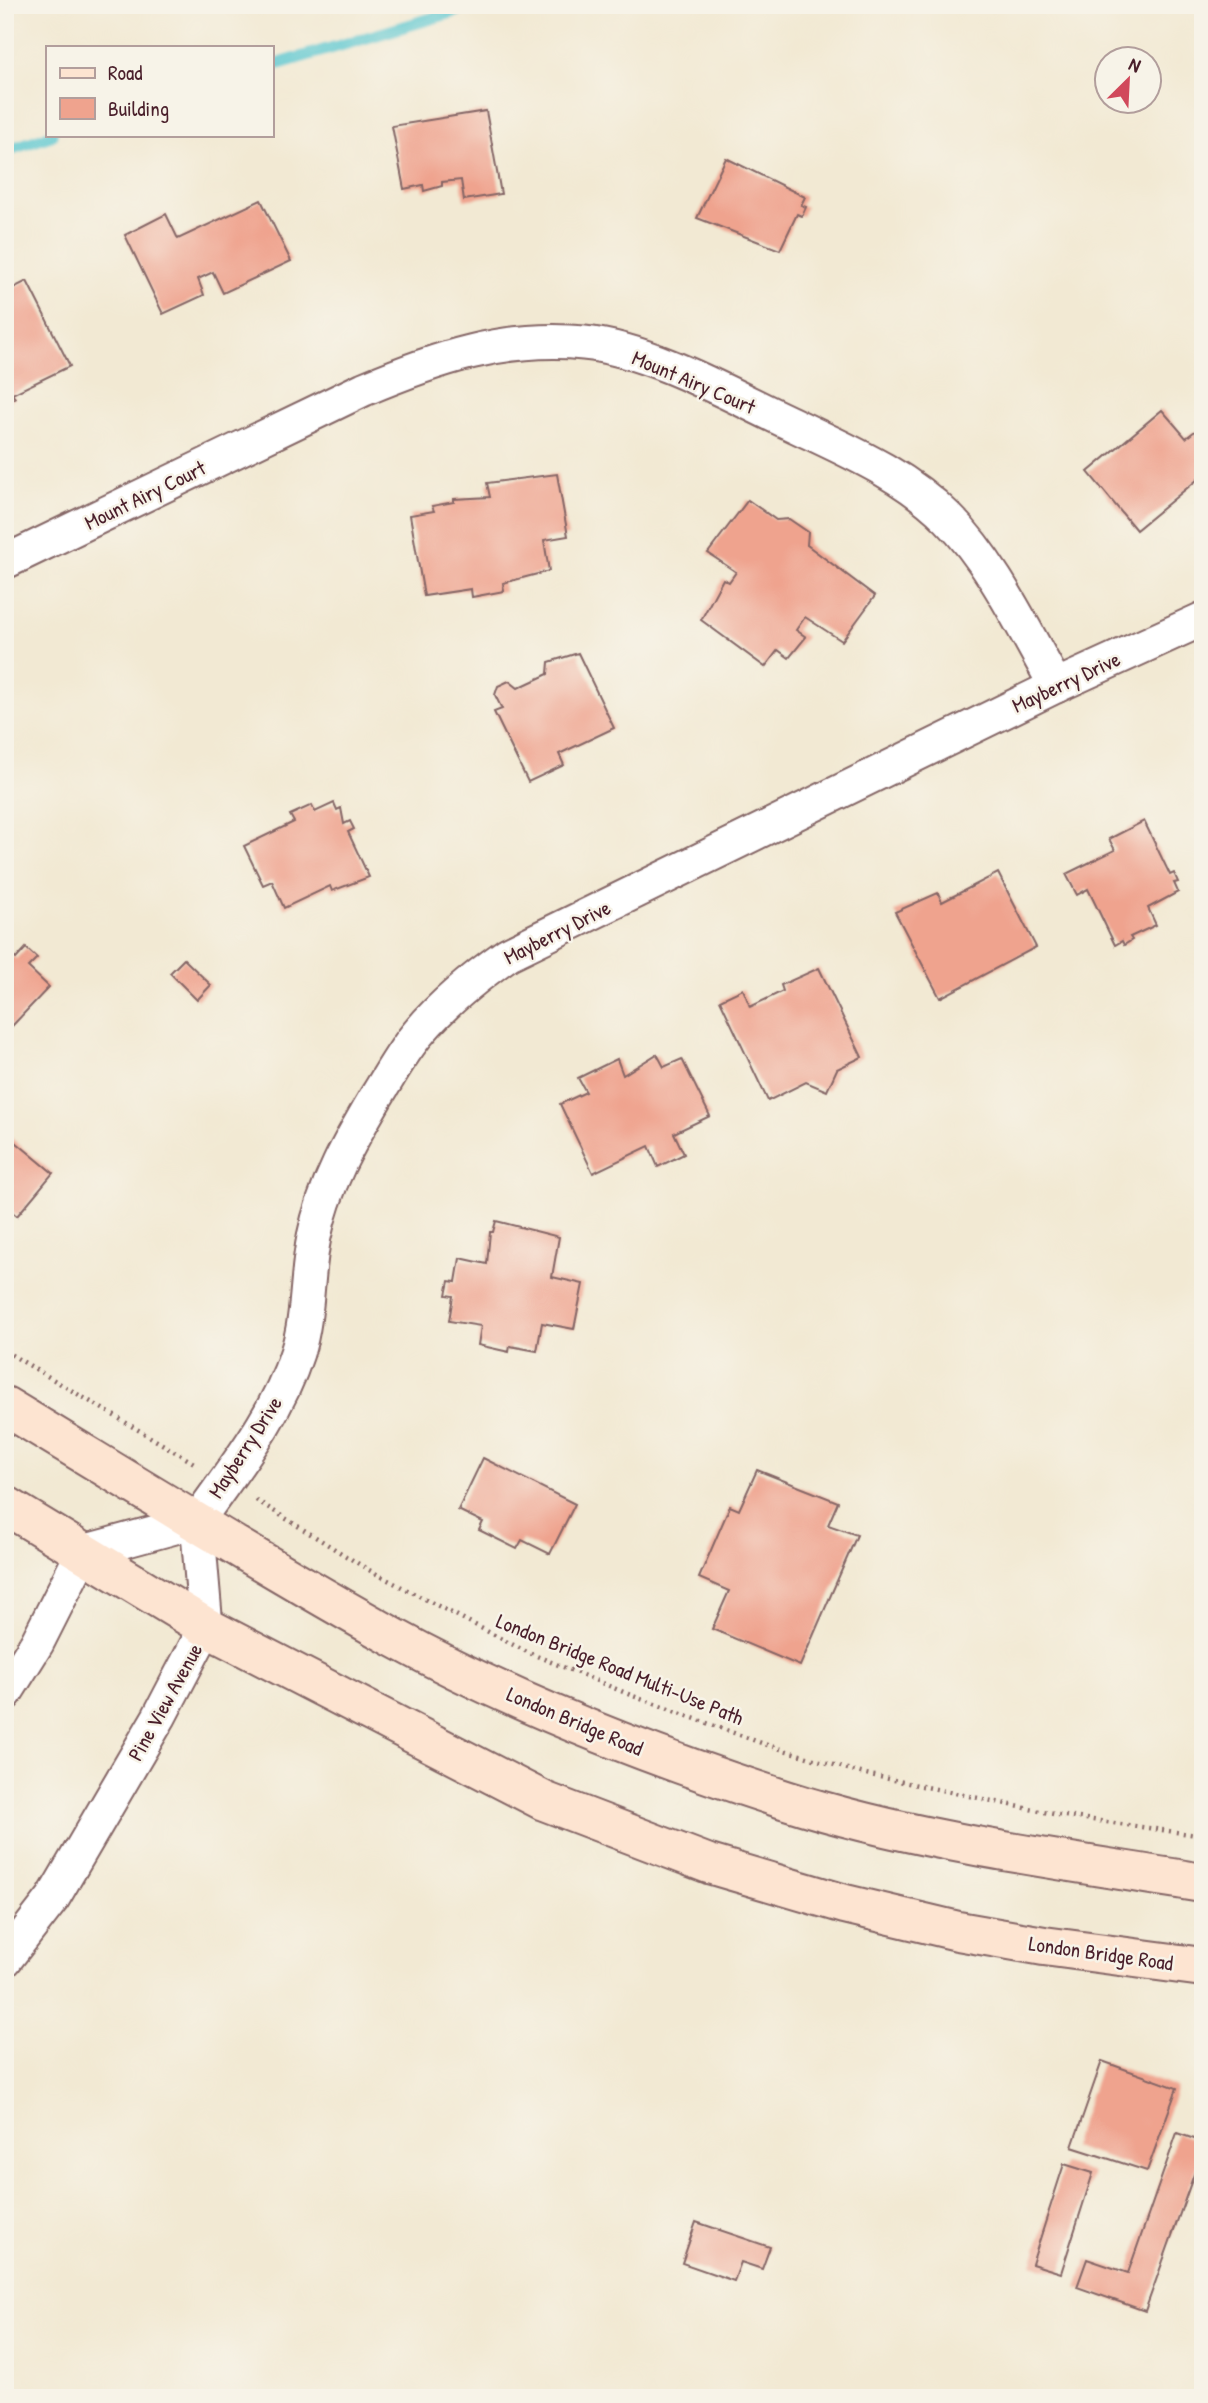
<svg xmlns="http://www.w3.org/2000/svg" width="1208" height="2403" viewBox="0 0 1208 2403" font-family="'Patrick Hand',sans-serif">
<rect width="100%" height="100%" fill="#f7f3e8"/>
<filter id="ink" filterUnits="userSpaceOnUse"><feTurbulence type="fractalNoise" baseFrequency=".0143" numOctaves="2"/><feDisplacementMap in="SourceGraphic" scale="14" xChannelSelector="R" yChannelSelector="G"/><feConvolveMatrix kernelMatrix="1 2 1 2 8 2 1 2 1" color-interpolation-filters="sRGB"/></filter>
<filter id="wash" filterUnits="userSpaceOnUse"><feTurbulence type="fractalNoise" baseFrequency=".00686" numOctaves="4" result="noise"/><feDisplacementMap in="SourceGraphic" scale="28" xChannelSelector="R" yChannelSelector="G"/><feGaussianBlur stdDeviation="1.57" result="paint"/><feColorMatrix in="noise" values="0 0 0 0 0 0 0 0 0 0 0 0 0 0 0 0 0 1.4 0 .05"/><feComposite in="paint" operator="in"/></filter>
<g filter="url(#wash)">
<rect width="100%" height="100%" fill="#f2e9d3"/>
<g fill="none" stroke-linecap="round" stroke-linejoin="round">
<g stroke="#59c6cf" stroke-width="12">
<path d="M271 66 477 5"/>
<path d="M5 151 52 135"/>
</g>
</g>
<g id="blocks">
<g fill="#efa38e">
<path d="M486 111 501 194 464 200 461 180 442 182V186L424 191 423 185 404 189 392 126Z"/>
<path d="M726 158 805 197 801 205 806 207 802 216 797 214 780 250 697 218Z"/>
<path d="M261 200 291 261 223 293 213 272 198 279 204 295 163 314 125 235 166 214 178 239Z"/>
<path d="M27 281 70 366 12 394 15 398 5 403V292Z"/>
<path d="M1162 410 1186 438 1195 431 1203 440V475L1136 530 1088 472Z"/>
<path d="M557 474 568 536 544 540 549 571 503 583 504 591 472 597 471 589 424 596 410 515 434 511 432 506 454 502V499L490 497 487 483Z"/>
<path d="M748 500 776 520 789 519 808 532 807 545 875 596 842 641 805 617 796 630 806 637 789 658 778 650 765 667 701 620 723 579 729 582 736 572 708 553Z"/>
<path d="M578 653 614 728 559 754 564 765 528 782 494 712 502 709 495 695 498 686 509 681 518 688 548 674 549 662Z"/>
<path d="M334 803 337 810 341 808 344 824 350 821 354 829 348 832 369 877 332 891 330 886 284 908 272 881 263 885 244 846 294 822 290 815 312 805 315 812Z"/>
<path d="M1144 821 1170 875 1174 873 1178 882 1174 883 1178 892 1148 908 1156 925 1130 937 1132 940 1124 945 1122 941 1115 945 1088 889 1077 895 1066 874 1115 850 1109 839Z"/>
<path d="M998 873 1036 947 940 998 895 912 938 893 942 902Z"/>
<path d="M26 948 37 958 28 967 49 987 12 1026 5 1020V964L13 956 16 959Z"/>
<path d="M184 959 211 985 197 1000 170 973Z"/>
<path d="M819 968 862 1057 837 1069 827 1091 806 1082 768 1101 720 1000 743 989 750 1007 783 991 781 985Z"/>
<path d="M657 1054 664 1067 682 1059 710 1116 674 1133 684 1154 658 1167 649 1146 593 1173 560 1104 586 1092 578 1078 617 1059 623 1075Z"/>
<path d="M5 1133 53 1173 17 1216 5 1206Z"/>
<path d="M496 1221 559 1237 552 1277 583 1284 574 1329 542 1323 537 1351 510 1346 509 1352 478 1345 481 1326 449 1321 453 1296 446 1295 449 1281 456 1282 460 1258 487 1264 490 1232H493Z"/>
<path d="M483 1458 575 1504 550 1554 522 1540 517 1549 479 1530 483 1522 458 1510Z"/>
<path d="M757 1470 838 1502 828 1525 857 1535 800 1666 712 1629 729 1591 699 1578 730 1506 739 1510Z"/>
<path d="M1102 2061 1177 2088 1147 2171 1072 2147Z"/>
<path d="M1177 2133 1203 2142V2149L1145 2311 1077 2287 1087 2259 1128 2273Z"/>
<path d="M1064 2164 1093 2173 1061 2273 1032 2264Z"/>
<path d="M696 2222 770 2247 762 2269 741 2262 734 2281 682 2263Z"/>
</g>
</g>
</g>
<g filter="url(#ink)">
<use href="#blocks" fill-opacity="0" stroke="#856666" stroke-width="2"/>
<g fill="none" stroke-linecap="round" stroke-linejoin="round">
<g stroke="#856666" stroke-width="37">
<g id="minor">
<path d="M5 562 364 389C435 359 505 335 584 343 652 350 728 394 790 423 846 450 903 473 948 518 993 563 1024 630 1056 686"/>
<path d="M197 1521C234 1468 277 1416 297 1353 309 1315 306 1276 314 1237 324 1186 350 1141 376 1097 390 1075 403 1050 420 1031 445 1001 477 976 508 954L1056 686 1203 619"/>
<path d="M5 1694 37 1643 83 1552 197 1521"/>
<path d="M5 1960 53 1898 159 1717 206 1627 197 1521"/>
</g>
</g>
<g stroke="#856666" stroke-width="42">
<g id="secondary">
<path d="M5 1406C134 1484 262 1564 393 1637 517 1705 652 1757 786 1800 921 1843 1063 1860 1203 1883"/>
<path d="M5 1505 206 1627 544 1801 709 1864 845 1904 958 1931 1044 1946 1203 1967"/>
</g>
</g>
<g stroke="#856666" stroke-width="4.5" stroke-dasharray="2 5" stroke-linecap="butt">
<path d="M5 1351 194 1463"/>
<path d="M256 1500 367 1569 527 1652 633 1696 764 1744 861 1773 1058 1815 1203 1836"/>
</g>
<use href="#minor" stroke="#fff" stroke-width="33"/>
<use href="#secondary" stroke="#fde4d1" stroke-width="38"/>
</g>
</g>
<g text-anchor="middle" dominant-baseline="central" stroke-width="5" stroke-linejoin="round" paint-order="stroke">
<g font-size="21" fill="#4a1f2b" stroke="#f7f3e8">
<text transform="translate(694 382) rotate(23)">Mount Airy Court</text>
<text transform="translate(145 495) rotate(-26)">Mount Airy Court</text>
<text transform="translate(1066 682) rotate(-25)">Mayberry Drive</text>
<text transform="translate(557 932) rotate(-27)">Mayberry Drive</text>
<text transform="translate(245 1447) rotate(-57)">Mayberry Drive</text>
<text transform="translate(620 1669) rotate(22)">London Bridge Road Multi-Use Path</text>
<text transform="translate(165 1702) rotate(-61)">Pine View Avenue</text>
<text transform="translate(575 1721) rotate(23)">London Bridge Road</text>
<text transform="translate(1101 1953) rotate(8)">London Bridge Road</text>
</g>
</g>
<rect width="1208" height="2403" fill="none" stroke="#f7f3e8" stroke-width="28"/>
<rect x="46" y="46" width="228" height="91" fill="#f7f3e8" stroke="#b29e9c" stroke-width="2"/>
<rect x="60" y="68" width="35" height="10" fill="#fde4d1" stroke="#b29e9c" stroke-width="2"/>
<text x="108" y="80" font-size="21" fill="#4a1f2b">Road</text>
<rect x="60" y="98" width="35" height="21" fill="#efa38e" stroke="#b29e9c" stroke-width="2"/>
<text x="108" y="116" font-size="21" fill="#4a1f2b">Building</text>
<g transform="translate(1128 80) rotate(24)"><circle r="33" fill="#f7f3e8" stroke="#b29e9c" stroke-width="2"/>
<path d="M0-5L12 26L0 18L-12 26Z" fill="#d1495b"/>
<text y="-10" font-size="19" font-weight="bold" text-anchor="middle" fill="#4a1f2b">N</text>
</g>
</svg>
